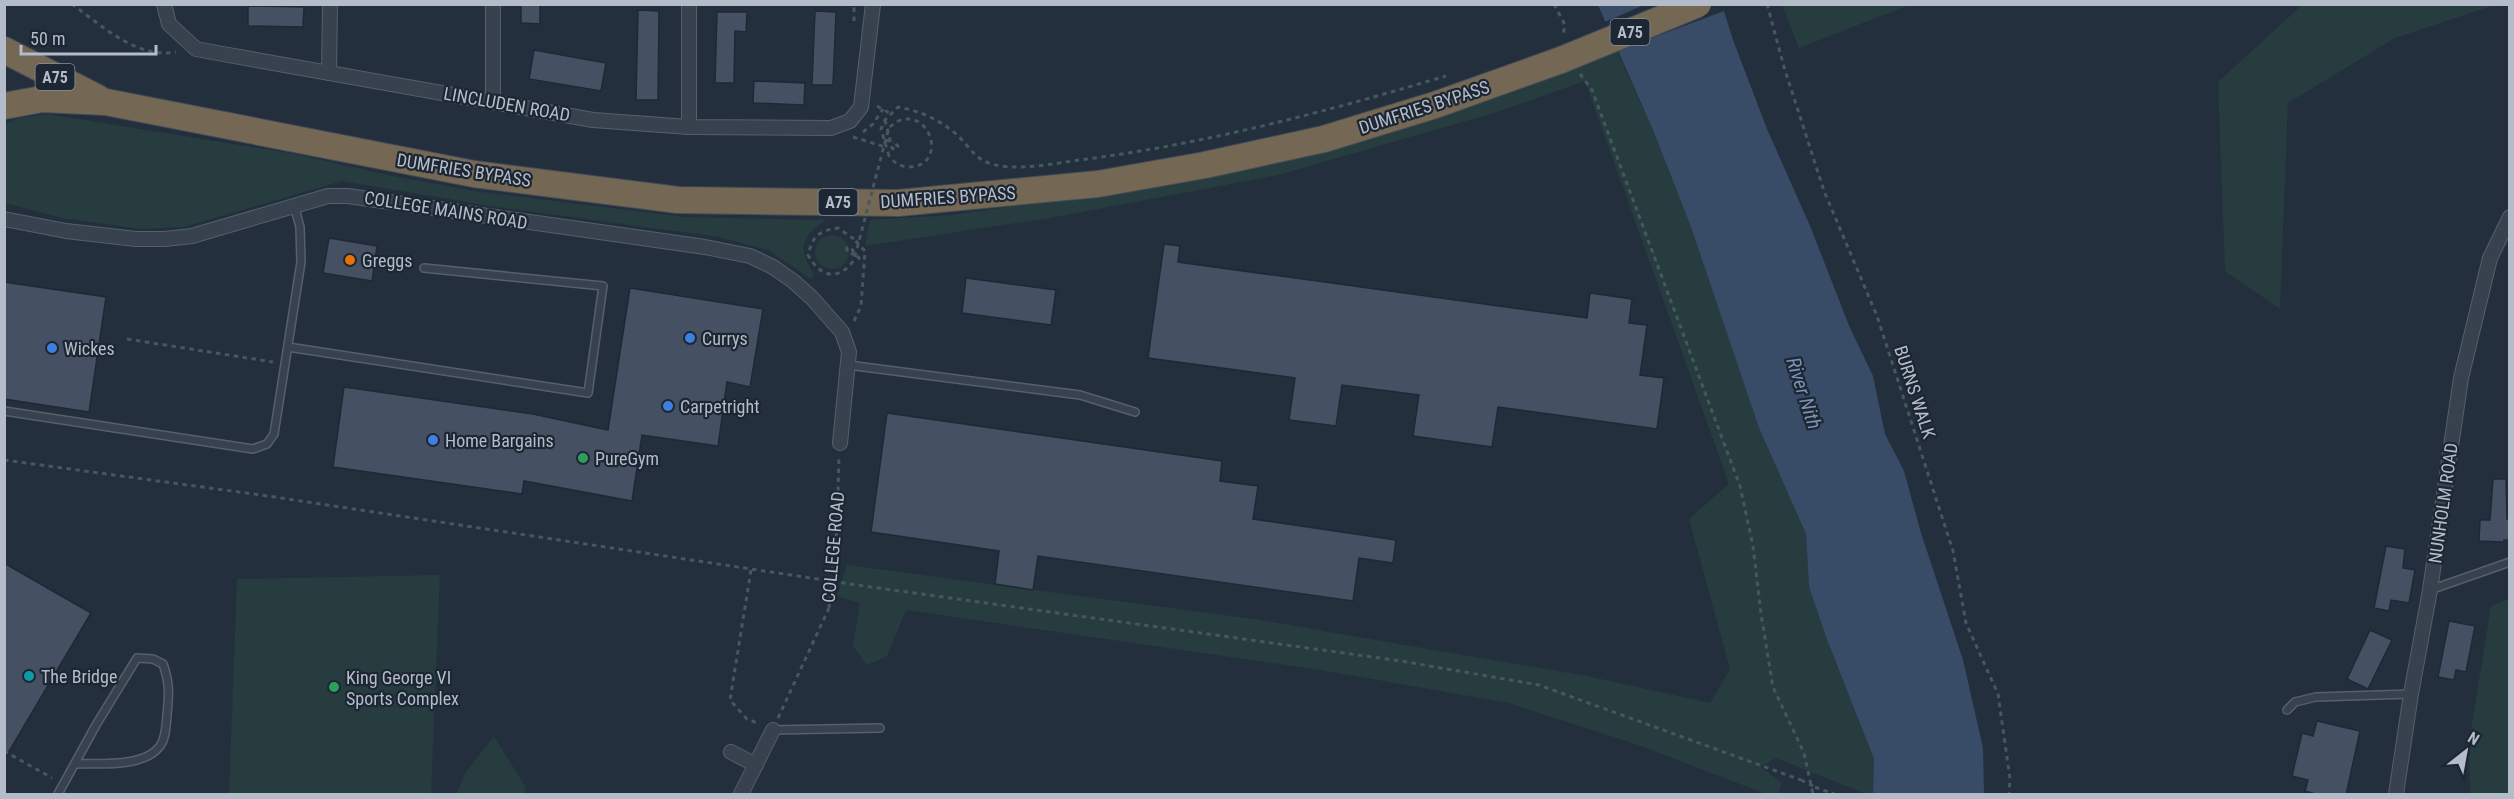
<svg xmlns="http://www.w3.org/2000/svg" width="2514" height="799" viewBox="0 0 2514 799" font-family="'Roboto Condensed',sans-serif">
<rect width="100%" height="100%" fill="#242f3e"/>
<g fill="#263c3f">
<path d="M1782 5H1909L1799 48Z"/>
<path d="M2302 5H2494L2395 38 2288 103 2280 309 2225 271 2218 82Z"/>
<path d="M1617 51 1653 130 1691 227 1759 428 1806 534 1809 587 1826 637 1874 759 1873 794H1866L1776 758 1761 767 1782 783 1778 794H1766L1644 747 1509 703 1320 670 906 610 887 656 867 665 853 646 860 603 837 596 847 565 1254 619 1592 677 1710 703 1730 669 1689 519 1729 484 1585 81 1494 113 1278 175 1050 218 865 246 870 220 952 215 1135 188 1476 99Z"/>
<path d="M48 114 295 154 393 176 481 192 684 217 826 220C801 237 797 247 814 274L811 279 768 250 719 237 490 206 342 181 183 227 141 229 62 218 5 203V124L19 118Z"/>
<circle cx="832" cy="252" r="17"/>
<path d="M440 575 431 794H229L237 579Z"/>
<path d="M2509 599V794H2470L2469 742 2491 606Z"/>
<path d="M494 736 526 788 524 794H456L466 772Z"/>
</g>
<path fill="#394c67" d="M1598 5H1722L1733 40 1767 129 1810 226 1850 328 1873 376 1885 434 1904 471 1921 533 1963 660 1983 748 1984 794H1873L1874 759 1826 637 1809 587 1806 534 1759 428 1691 227 1653 130Z"/>
<path fill="#242f3e" d="M1725 4 1727 10 1614 52 1602 23 1644 5Z"/>
<g fill="#455162" stroke="#1f2835" stroke-width="1.5">
<path d="M521 4H540V24L521 23Z"/>
<path d="M248 6 304 7 303 27 248 26Z"/>
<path d="M638 10 659 11 658 100H636Z"/>
<path d="M815 11 836 12 833 85H812Z"/>
<path d="M717 12H747L746 32 735 31 734 83H715Z"/>
<path d="M534 50 606 63 601 91 529 79Z"/>
<path d="M754 81 805 83 804 105 753 103Z"/>
<path d="M329 238 377 246 372 281 323 273Z"/>
<path d="M1164 244 1180 246 1178 262 1587 318 1590 293 1632 299 1629 323 1647 325 1640 375 1664 378 1657 429 1498 407 1492 447 1413 436 1419 395 1342 385 1336 426 1289 420 1295 378 1148 358Z"/>
<path d="M966 278 1056 290 1051 325 962 313Z"/>
<path d="M4 282 106 297 89 412 4 399Z"/>
<path d="M630 288 763 309 750 387 727 382 718 446 642 435 632 501 524 481 522 494 333 467 344 387 533 414 608 430Z"/>
<path d="M887 413 1222 461 1220 481 1258 486 1253 519 1396 540 1393 563 1359 558 1353 601 1038 556 1033 590 995 584 999 551 871 532Z"/>
<path d="M2493 479H2506L2507 519H2510V529L2509 540H2504V542L2479 541 2480 520H2490Z"/>
<path d="M2386 546 2405 549 2403 568 2415 570 2409 603 2391 600 2389 611 2374 608Z"/>
<path d="M4 563 91 613 4 760Z"/>
<path d="M2449 621 2475 626 2466 672 2456 670 2454 680 2438 677Z"/>
<path d="M2370 630 2392 640 2368 689 2347 679Z"/>
<path d="M2317 721 2360 731 2346 795H2319L2305 791 2308 780 2292 776 2302 733 2313 736Z"/>
</g>
<g fill="none" stroke-linecap="round" stroke-linejoin="round">
<g stroke="#565f6c" stroke-width="10">
<g id="lane">
<path d="M288 347 588 393 603 286 424 268"/>
<path d="M848 365 1080 395 1135 412"/>
<path d="M4 411 253 449 267 444 274 434 301 262 300 227 294 205"/>
<path d="M2430 590 2510 562"/>
<path d="M2287 710 2295 702 2316 697 2411 694"/>
<path d="M773 730 880 728"/>
<path d="M58 794 96 725 137 658 153 659 163 664C170 684 169 694 167 715 166 725 166 738 160 746 144 768 99 763 75 764"/>
</g>
</g>
<g stroke="#565f6c" stroke-width="16">
<g id="street">
<path d="M164 4 169 24 196 49 223 54 593 120 689 127 831 128 850 121 861 107 873 4"/>
<path d="M689 4V127"/>
<path d="M329 73 330 4"/>
<path d="M493 102V4"/>
<path d="M4 219 66 231 136 239H165L192 236 328 196H348L705 247 750 256 773 267 793 281 812 298 842 332 849 352 840 443"/>
<path d="M731 752 756 765"/>
<path d="M741 794 773 730"/>
<path d="M2396 794 2411 694 2430 590 2461 378 2490 258 2510 217"/>
</g>
</g>
<g stroke="#434c59" stroke-width="28">
<g id="highway">
<path d="M4 50 98 98"/>
<path d="M4 106 42 99 106 102 474 174 678 200 898 203 1098 184 1205 165 1324 139 1435 105 1561 60"/>
</g>
</g>
<g stroke="#44595c" stroke-width="3" stroke-dasharray="4.5 4.5" stroke-linecap="butt">
<path d="M72 4C102 26 137 59 176 52"/>
<path d="M1554 4 1565 25 1563 35"/>
<path d="M1767 4 1784 67 1824 191 1877 316 1953 551 1966 623 1998 694 2010 779 2009 794"/>
<path d="M854 21V4"/>
<path d="M1580 74 1592 90 1740 486 1753 546 1761 614 1773 687 1804 753 1813 794"/>
<path d="M877 106 891 114"/>
<path d="M885 120 892 148 895 150 898 146 894 143"/>
<path d="M863 132 873 124 883 109"/>
<path d="M853 137 885 147"/>
<path d="M889 156 881 129 885 120 898 107C920 111 938 119 955 133 973 149 974 162 1001 166 1026 170 1062 162 1087 159 1209 143 1328 111 1446 76"/>
<path d="M855 255 847 252V248L850 247 863 263"/>
<path d="M854 321 861 306 865 251 854 239"/>
<path d="M127 339 273 362"/>
<path d="M4 460 261 495 857 585 1401 661 1539 685 1801 780"/>
<path d="M837 527 839 457"/>
<path d="M751 570 730 700 747 719 760 724"/>
<path d="M778 718 829 608"/>
<path d="M4 751 52 778"/>
<path d="M1815 787 1834 794"/>
</g>
<use href="#lane" stroke="#38414e" stroke-width="7"/>
<use href="#street" stroke="#38414e" stroke-width="14"/>
<use href="#highway" stroke="#746855" stroke-width="26"/>
<g stroke="#434c59" stroke-width="28" stroke-linecap="butt">
<path id="highway-bridge" d="M1561 60 1698 4"/>
</g>
<g stroke="#44595c" stroke-width="3" stroke-dasharray="4.5 4.5" stroke-linecap="butt">
<path d="M885 140 894 143"/>
<path d="M854 239 838 228C818 231 813 236 808 255 820 277 838 282 854 260L889 127C893 125 897 121 901 120 932 111 947 166 909 167 901 167 894 163 889 156"/>
<path d="M829 608 837 527"/>
<path d="M1801 780 1815 787"/>
</g>
<use href="#highway-bridge" stroke="#746855" stroke-width="26"/>
</g>
<circle fill="#e8710a" stroke="#1d2633" stroke-width="2" cx="350" cy="260" r="6"/>
<g fill="#3f7fe0" stroke="#1d2633" stroke-width="2">
<circle cx="690" cy="338" r="6"/>
<circle cx="52" cy="348" r="6"/>
<circle cx="668" cy="406" r="6"/>
<circle cx="433" cy="440" r="6"/>
</g>
<g fill="#2e9e5b" stroke="#1d2633" stroke-width="2">
<circle cx="583" cy="458" r="6"/>
<circle cx="334" cy="687" r="6"/>
</g>
<circle fill="#0f9aa8" stroke="#1d2633" stroke-width="2" cx="29" cy="676" r="6"/>
<g text-anchor="middle" dominant-baseline="central" stroke-width="4.5" stroke-linejoin="round" paint-order="stroke">
<g fill="#1d2633" stroke="#878f9c" stroke-width="1.5">
<rect x="1610.5" y="19" width="39" height="26" rx="4.5"/>
<rect x="35.5" y="64" width="39" height="26" rx="4.5"/>
<rect x="818.5" y="189" width="39" height="26" rx="4.5"/>
</g>
<g font-size="16" font-weight="bold" fill="#b4bcc9">
<text x="1630" y="32">A75</text>
<text x="55" y="77">A75</text>
<text x="838" y="202">A75</text>
</g>
<g font-size="18" fill="#b4bcc9" stroke="#1d2633">
<text transform="translate(507 104) rotate(10)">LINCLUDEN ROAD</text>
<text transform="translate(1424 107) rotate(-18)">DUMFRIES BYPASS</text>
<text transform="translate(464 170) rotate(9)">DUMFRIES BYPASS</text>
<text transform="translate(948 197) rotate(-4)">DUMFRIES BYPASS</text>
<text transform="translate(446 210) rotate(9)">COLLEGE MAINS ROAD</text>
<text transform="translate(1915 392) rotate(72)">BURNS WALK</text>
<text transform="translate(2443 503) rotate(-82)">NUNHOLM ROAD</text>
<text transform="translate(833 547) rotate(-85)">COLLEGE ROAD</text>
</g>
<g font-size="18" fill="#b4bcc9" stroke="#1d2633" text-anchor="start">
<text x="362" y="260">Greggs</text>
<text x="702" y="338">Currys</text>
<text x="64" y="348">Wickes</text>
<text x="680" y="406">Carpetright</text>
<text x="445" y="440">Home Bargains</text>
<text x="595" y="458">PureGym</text>
<text x="41" y="676">The Bridge</text>
<text x="346" y="677">King George VI<tspan x="346" dy="21">Sports Complex</tspan></text>
</g>
<g font-size="20" font-style="italic" fill="#7c92b1" stroke="#1d2633">
<text transform="translate(1804 393) rotate(72)">River Nith</text>
</g>
</g>
<rect width="2514" height="799" fill="none" stroke="#b4bcc9" stroke-width="12"/>
<g transform="translate(2466 751) rotate(31)" stroke="#1d2633" stroke-width="4.5" paint-order="stroke">
<path d="M0-4.5L10 22L0 15L-10 22Z" fill="#b4bcc9"/>
<text y="-9" font-size="16" font-weight="bold" text-anchor="middle" fill="#b4bcc9">N</text>
</g>
<path d="M21 45v9h135v-9" fill="none" stroke="#b4bcc9" stroke-width="3"/>
<text x="30" y="45" font-size="18" fill="#b4bcc9" stroke="#1d2633" stroke-width="4.5" paint-order="stroke">50 m</text>
</svg>
